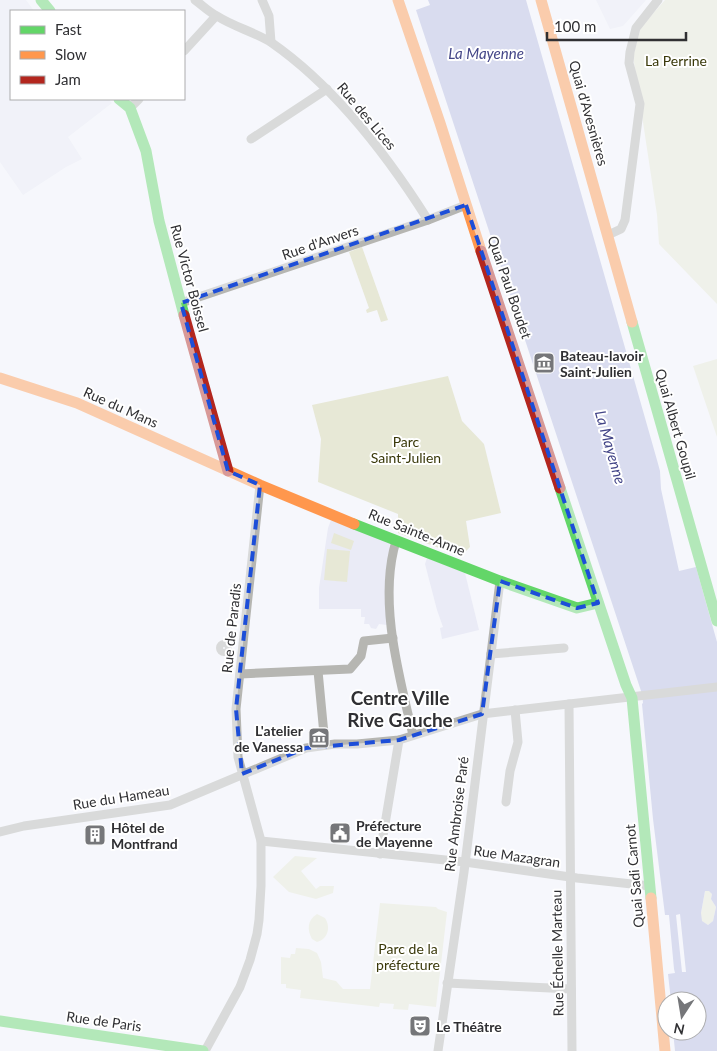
<svg xmlns="http://www.w3.org/2000/svg" width="717" height="1051" viewBox="0 0 717 1051" font-family="Lato,sans-serif">
<rect width="100%" height="100%" fill="#f6f7fc"/>
<g fill="#eaebf6">
<path d="M0 0H26L34 11H11V99H108L112 103 68 137 82 159 66 167 23 195 0 162Z"/>
<path d="M596 0H646L623 26 610 29Z"/>
<path d="M331 520 390 543 385 589 387 625 379 624 376 629 371 628 369 624H364L365 617H361V609H319V588L328 528Z"/>
<path d="M427 558 465 573 479 630 442 639 440 628 443 627 437 610 425 564Z"/>
</g>
<g fill="#e7e8d6">
<path d="M665 0H717V304L659 244 657 215 633 56 641 27Z"/>
<path d="M362 247 388 320 381 322 377 310 367 313 366 310 369 308 349 252Z"/>
<path d="M717 359V437L693 366Z"/>
<path d="M448 376 462 421 484 444 501 513 466 521 470 547 461 556 398 533V514L318 482 321 439 312 405Z"/>
<path d="M334 533 354 541 351 550 331 543Z"/>
<path d="M327 549 350 551 347 582 324 580Z"/>
<path d="M295 856 317 858 301 871 316 889 320 886H334L333 893 316 899 289 892 273 877Z"/>
<path d="M705 891H710L712 894 711 899 716 907 713 921 708 925 701 921V913Z"/>
<path d="M380 903 436 907 438 909 447 912 436 1007 409 1004 408 1010 393 1009 394 1004 380 1003 379 1007 300 998 301 990 286 988V984H281V957L290 958 291 954H295L296 948 309 949 317 953 321 962 323 978 336 981 343 989H370Z"/>
<path d="M317 914 325 918C331 927 328 939 317 942L312 939C307 930 307 920 317 914Z"/>
</g>
<path fill="#b6bae1" fill-rule="evenodd" d="M428 0H526L657 460 660 471 661 489 679 571 696 567 717 642V1051H675L673 1031H697V1001H671L668 974 675 973 674 969 669 915H665L653 819 642 704 643 703 642 694 416 10 430 5ZM705 891H709L712 894 711 899 716 907 713 921 708 925 702 921 701 913ZM680 914 686 972H682L676 915Z"/>
<g fill="none" stroke-linecap="round" stroke-linejoin="round">
<g stroke="#b6b6b2" stroke-width="9">
<path d="M195 0C202 5 209 12 217 16 234 27 255 32 272 43 335 87 387 155 428 220"/>
<path d="M262 0 269 16 271 42"/>
<path d="M184 51 216 16"/>
<path d="M130 108 139 99"/>
<path d="M251 139 327 89"/>
<path d="M608 235 621 229 625 220 640 104 629 63 630 52 636 28 658 0"/>
<path d="M181 303 428 220 466 205"/>
<path d="M396 541C378 601 399 675 413 735"/>
<circle cx="224" cy="648" r="3.5"/>
<path d="M491 654 564 648"/>
<path d="M318 671 325 745"/>
<path d="M240 674 350 669 361 656 364 641 393 638"/>
<path d="M569 704 572 1051"/>
<path d="M506 802 510 771 518 742 515 710"/>
<path d="M0 832 24 826 170 805 306 748 335 744H357L399 740 482 714 717 687"/>
<path d="M261 841 465 862 577 878 650 886"/>
<path d="M380 854 399 740"/>
<path d="M447 983 571 989"/>
<path d="M205 1051 240 987 250 960 257 934 259 920 261 886V841L238 757 236 709 260 485"/>
<path d="M438 1051 464 872 500 581"/>
</g>
<g stroke="#63d668" stroke-width="11">
<path d="M41 0 50 11"/>
<path d="M119 99 130 108 146 151 159 221 184 315"/>
<path d="M632 322 717 621"/>
<path d="M560 488 626 685 632 698 651 898"/>
<path d="M354 524 500 581 577 608 598 603"/>
<path d="M0 1021 203 1051"/>
</g>
<g stroke="#ff974d" stroke-width="11">
<path d="M398 0 440 123 481 251"/>
<path d="M541 0 632 322"/>
<path d="M0 378 77 403 260 485 354 524"/>
<path d="M651 898 665 1051"/>
</g>
<g stroke="#b3261e" stroke-width="11">
<path d="M481 251 560 488"/>
<path d="M184 315 228 471"/>
</g>
</g>
<path d="M0 0H717V1051H0ZM466 205 598 603 577 608 500 581 482 714 399 740 306 748 242 774 236 709 260 485 228 471 181 303Z" fill="#f6f7fc" fill-opacity=".55" fill-rule="evenodd"/>
<path fill="none" stroke="#1d4ed8" stroke-width="4" stroke-dasharray="10 6" stroke-linejoin="round" d="M466 205 598 603 577 608 500 581 482 714 399 740 306 748 242 774 236 709 260 485 228 471 181 303Z"/>
<defs>
<g id="museum-square" transform="scale(1.125)"><rect x="-9" y="-9" width="18" height="18" rx="4" fill="#757679" stroke="#fff"/><path d="M0-6L6-3V-2H-6V-3ZM-5-1h2V3h-2ZM-1-1h2V3h-2ZM3-1h2V3H3ZM-6 4H6V6H-6Z" fill="#fff"/></g>
<g id="civic-square" transform="scale(1.125)"><rect x="-9" y="-9" width="18" height="18" rx="4" fill="#757679" stroke="#fff"/><path d="M-.6-6.5H3V-4.5H.6V-3L4-1V1h2V6H-6V1h2V-1L-.6-3ZM-1.2 2.5V6h2.4V2.5Z" fill="#fff"/></g>
<g id="building-square" transform="scale(1.125)"><rect x="-9" y="-9" width="18" height="18" rx="4" fill="#757679" stroke="#fff"/><path d="M-4-6H4V6H1V3H-1V6H-4ZM-2.5-4.3h1.7v1.8h-1.7ZM.8-4.3h1.7v1.8H.8ZM-2.5-1h1.7V.8h-1.7ZM.8-1h1.7V.8H.8Z" fill="#fff"/></g>
<g id="theatre-square" transform="scale(1.125)"><rect x="-9" y="-9" width="18" height="18" rx="4" fill="#757679" stroke="#fff"/><path d="M-5-5.5Q0-4 5-5.5V0Q5 5 0 6Q-5 5-5 0ZM-3.3-2.5H-1v1.5H-3.3ZM1-2.5H3.3v1.5H1ZM-2.8 1Q0 5.5 2.8 1Z" fill="#fff"/></g>
</defs>
<g fill-rule="evenodd">
<use href="#museum-square" x="544" y="363"/>
<use href="#museum-square" x="319" y="738"/>
<use href="#civic-square" x="340" y="833"/>
<use href="#building-square" x="95" y="835"/>
<use href="#theatre-square" x="420" y="1026"/>
</g>
<g text-anchor="middle" dominant-baseline="central" stroke-width="4" stroke-linejoin="round" paint-order="stroke">
<g font-size="14" fill="#393809" stroke="#fff">
<text x="676" y="60">La Perrine</text>
<text x="406" y="441">Parc<tspan x="406" dy="16">Saint-Julien</tspan></text>
<text x="408" y="948">Parc de la<tspan x="408" dy="16">préfecture</tspan></text>
</g>
<g font-size="14" fill="#303033" stroke="#fff">
<text transform="translate(589 113) rotate(74)">Quai d'Avesnières</text>
<text transform="translate(367 116) rotate(50)">Rue des Lices</text>
<text transform="translate(320 242) rotate(-19)">Rue d'Anvers</text>
<text transform="translate(190 278) rotate(75)">Rue Victor Boissel</text>
<text transform="translate(510 287) rotate(71)">Quai Paul Boudet</text>
<text transform="translate(121 407) rotate(24)">Rue du Mans</text>
<text transform="translate(676 424) rotate(74)">Quai Albert Goupil</text>
<text transform="translate(417 532) rotate(22)">Rue Sainte-Anne</text>
<text transform="translate(231 628) rotate(-84)">Rue de Paradis</text>
<text transform="translate(121 797) rotate(-9)">Rue du Hameau</text>
<text transform="translate(456 814) rotate(-83)">Rue Ambroise Paré</text>
<text transform="translate(517 856) rotate(8)">Rue Mazagran</text>
<text transform="translate(634 876) rotate(-95)">Quai Sadi Carnot</text>
<text transform="translate(557 953) rotate(-91)">Rue Échelle Marteau</text>
<text transform="translate(104 1021) rotate(8)">Rue de Paris</text>
</g>
<g font-size="14" font-weight="bold" fill="#303033" stroke="#fff" text-anchor="start">
<text x="560" y="355">Bateau-lavoir<tspan x="560" dy="16">Saint-Julien</tspan></text>
<text x="303" y="730" text-anchor="end">L'atelier<tspan x="303" dy="16">de Vanessa</tspan></text>
<text x="356" y="825">Préfecture<tspan x="356" dy="16">de Mayenne</tspan></text>
<text x="111" y="827">Hôtel de<tspan x="111" dy="16">Montfrand</tspan></text>
<text x="436" y="1026">Le Théâtre</text>
</g>
<g font-size="15" font-style="italic" fill="#434587" stroke="#fff">
<text x="486" y="53">La Mayenne</text>
<text transform="translate(611 447) rotate(74)">La Mayenne</text>
</g>
<g font-size="19" font-weight="bold" fill="#303033" stroke="#fff">
<text x="400" y="697">Centre Ville<tspan x="400" dy="22">Rive Gauche</tspan></text>
</g>
</g>
<rect x="10" y="10" width="175" height="90" fill="#ffffff" stroke="#acacad"/>
<rect x="20" y="26" width="25" height="8" fill="#63d668" stroke="#acacad"/>
<text x="55" y="35" font-size="15" fill="#303033">Fast</text>
<rect x="20" y="51" width="25" height="8" fill="#ff974d" stroke="#acacad"/>
<text x="55" y="60" font-size="15" fill="#303033">Slow</text>
<rect x="20" y="76" width="25" height="8" fill="#b3261e" stroke="#acacad"/>
<text x="55" y="85" font-size="15" fill="#303033">Jam</text>
<g transform="translate(682 1016) rotate(192)"><circle r="24" fill="#ffffff" stroke="#acacad"/>
<path d="M0-4L9 19L0 12L-9 19Z" fill="#757679"/>
<text y="-8" font-size="14" font-weight="bold" text-anchor="middle" fill="#303033">N</text>
</g>
<path d="M547 32v8h139v-8" fill="none" stroke="#303033" stroke-width="2.5"/>
<text x="554" y="32" font-size="15" fill="#303033" stroke="#ffffff" stroke-width="4" paint-order="stroke">100 m</text>
</svg>
